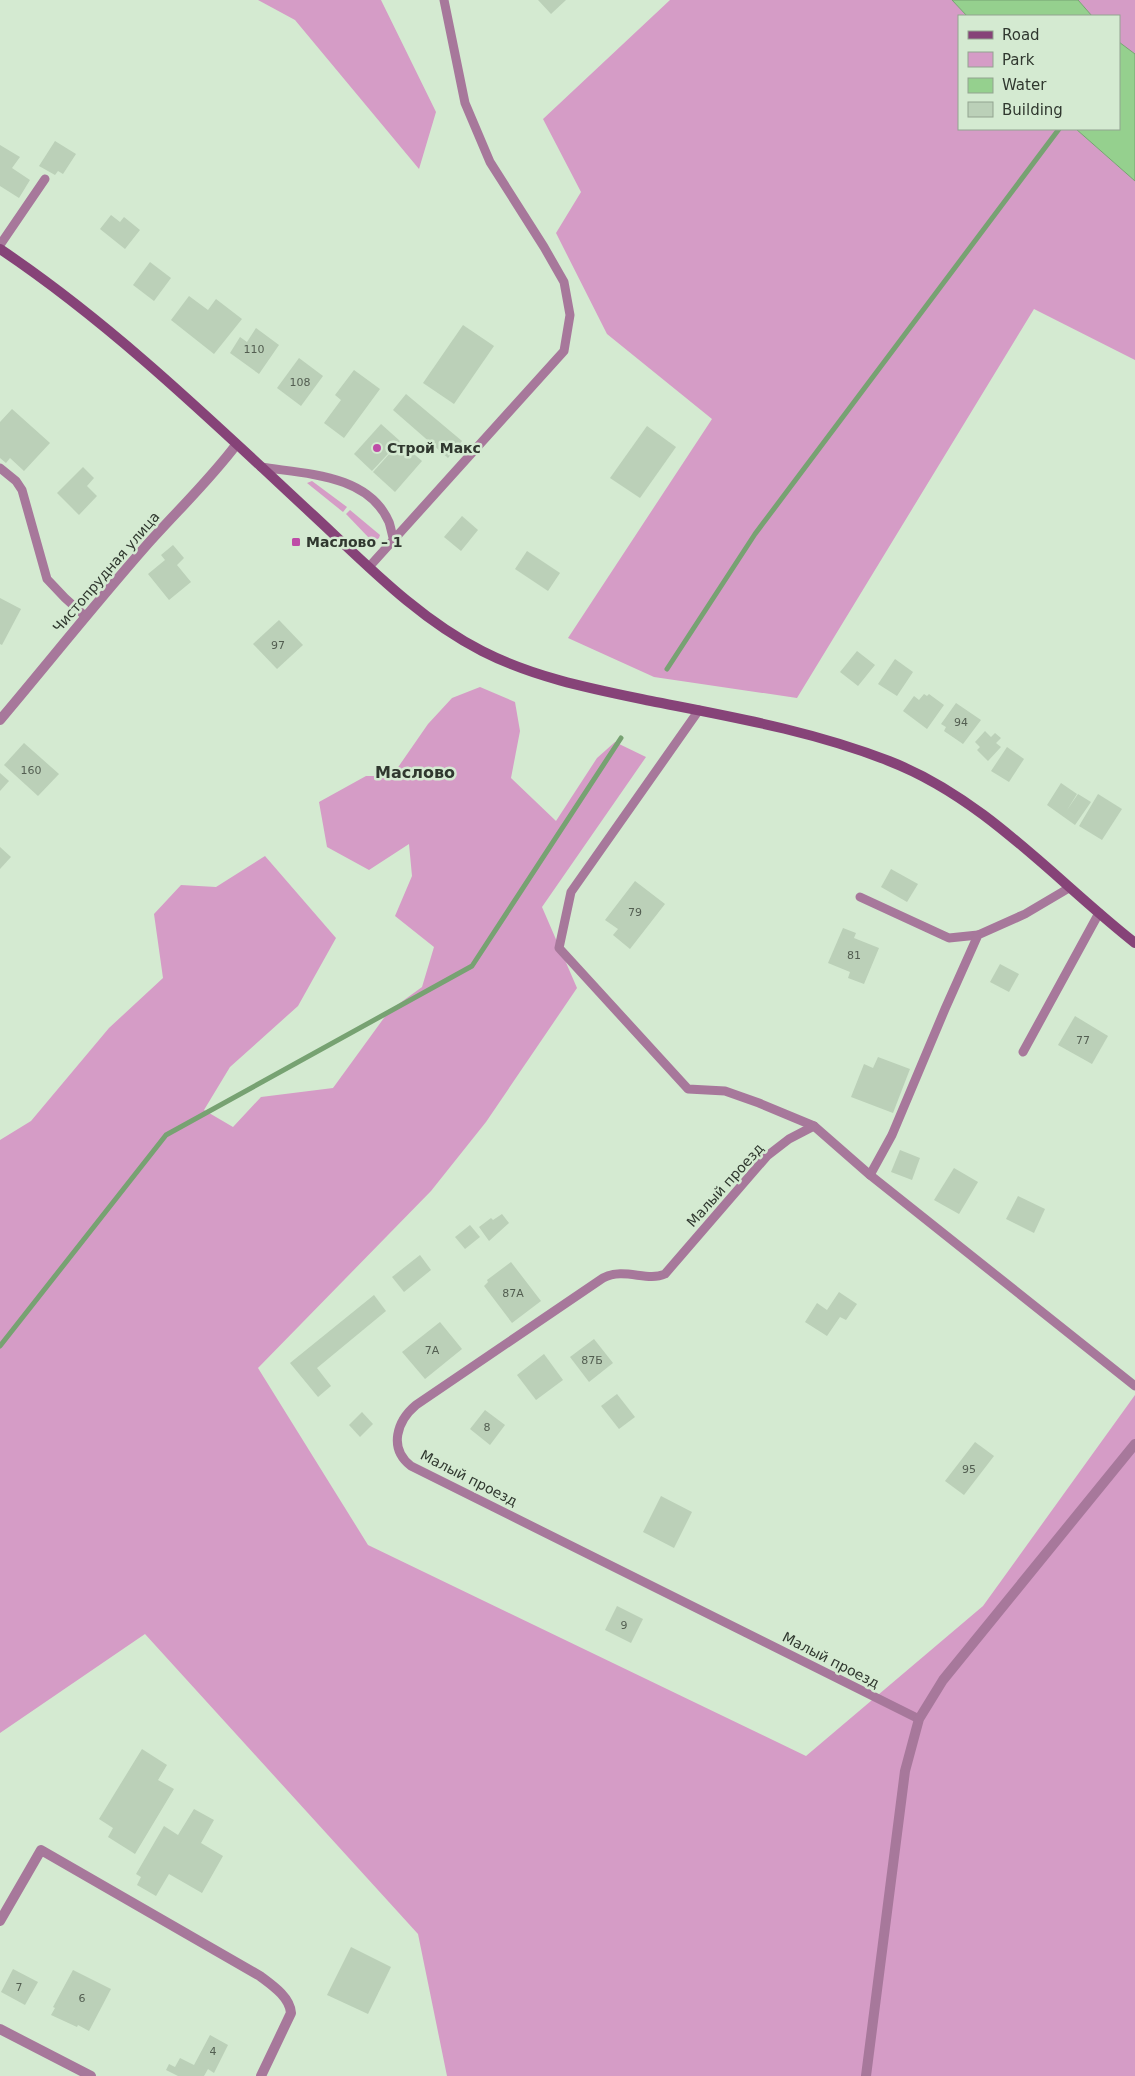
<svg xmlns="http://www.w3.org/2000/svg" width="1135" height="2076" viewBox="0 0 1135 2076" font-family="'DejaVu Sans',sans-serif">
<rect width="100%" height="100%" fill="#d4ead1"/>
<g fill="#d59cc6">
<path d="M258 0H381L436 112 419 169 295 20Z"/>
<path d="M670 0H952L967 16H959V129H1076L1135 181V360L1034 309 797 698 654 677 568 638 712 419 607 334 556 233 581 192 543 119Z"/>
<path d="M1078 0H1135V54L1119 42V16H1092Z"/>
<path d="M312 481 347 507 343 512 307 483Z"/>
<path d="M350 510 380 535 379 538 376 540 370 539 346 514Z"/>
<path d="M480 687 515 702 520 731 511 778 556 821 597 758 615 742 646 757 542 907 577 988 486 1122 431 1191 258 1368 368 1545 806 1756 983 1606 1135 1395V2076H447L418 1934 145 1634 0 1733V1140L31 1121 109 1028 163 978 154 914 181 885 216 887 265 856 336 938 298 1006 230 1067 204 1110 233 1127 261 1097 333 1088 389 1011 422 987 434 947 395 916 412 876 409 844 369 870 327 847 319 802 366 776H392L428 724 452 698Z"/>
</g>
<g fill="#95d08e" stroke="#77a272">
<path d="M952 0H1078L1092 16H967Z"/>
<path d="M1119 42 1135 54V181L1076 129H1119Z"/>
</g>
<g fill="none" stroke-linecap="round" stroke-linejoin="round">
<g stroke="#77a272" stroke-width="5">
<path d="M667 669 755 534 1059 129"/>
<path d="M0 1346 166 1135 472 966 621 738"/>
</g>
</g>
<g fill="#bbd0b8">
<path d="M538 0H566L551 14Z"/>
<path d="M55 141 76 154 63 174 58 171 55 175 39 166Z"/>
<path d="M0 145 20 157 12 168 30 180 19 198 0 186Z"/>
<path d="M111 215 120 222 124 217 140 230 125 249 100 229Z"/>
<path d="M150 262 171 278 154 301 133 285Z"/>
<path d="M189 296 208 310 216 299 242 319 214 354 171 320Z"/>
<path d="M463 325 494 346 454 404 423 383Z"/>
<path d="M256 328 279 345 259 374 230 353 240 337 247 342Z"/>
<path d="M299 358 323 376 301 406 277 388Z"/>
<path d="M354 370 380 389 344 438 324 423 341 400 335 395Z"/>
<path d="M406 394 462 441 448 458 393 410Z"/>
<path d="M12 409 50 443 24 471 10 458 6 463 0 458V422Z"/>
<path d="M381 424 400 441 372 471 354 454Z"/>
<path d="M647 426 676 447 640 498 610 478Z"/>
<path d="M400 442 422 461 395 492 373 472Z"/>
<path d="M83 467 94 478 87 486 97 496 79 515 57 493Z"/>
<path d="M462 516 478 530 461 551 444 537Z"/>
<path d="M173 545 184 558 177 565 191 582 169 600 148 574 165 560 161 555Z"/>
<path d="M527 551 560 573 548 591 515 569Z"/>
<path d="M0 598 21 609 2 645 0 644Z"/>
<path d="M279 620 303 645 277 669 253 644Z"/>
<path d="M857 651 875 665 858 686 840 672Z"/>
<path d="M895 659 913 672 897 696 878 684Z"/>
<path d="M924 694 927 696 929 694 944 705 927 729 903 711 914 696 919 700Z"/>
<path d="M956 703 981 720 963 744 944 731 946 727 941 724Z"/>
<path d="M985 731 991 737 995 733 1001 738 996 743 1001 747 988 761 977 750 980 747 975 742Z"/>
<path d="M24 743 59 774 38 796 4 765Z"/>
<path d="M1007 747 1024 759 1009 782 991 771Z"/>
<path d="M0 773 9 781 0 791Z"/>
<path d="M1061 783 1077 794 1067 810 1078 794 1091 802 1075 825 1047 805Z"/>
<path d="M1098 794 1122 809 1102 840 1079 826Z"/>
<path d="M0 847 11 857 0 869Z"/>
<path d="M891 869 918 884 907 902 881 887Z"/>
<path d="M635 881 665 904 630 949 613 935 618 929 605 920Z"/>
<path d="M843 928 856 933 854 938 879 948 864 984 848 978 850 972 828 963Z"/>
<path d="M1000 964 1019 974 1009 992 990 982Z"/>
<path d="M1075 1016 1108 1036 1092 1064 1058 1045Z"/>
<path d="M878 1057 910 1069 893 1113 851 1097 864 1064 873 1068Z"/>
<path d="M900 1150 920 1158 912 1180 891 1172Z"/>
<path d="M954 1168 978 1182 959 1214 934 1200Z"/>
<path d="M1018 1196 1045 1209 1034 1233 1006 1219Z"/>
<path d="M502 1214 509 1223 489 1241 479 1227 491 1218 493 1220Z"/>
<path d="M470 1225 480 1237 465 1249 455 1237Z"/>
<path d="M420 1255 431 1270 404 1292 392 1277Z"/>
<path d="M511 1262 541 1301 512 1323 484 1286 488 1282 487 1280Z"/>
<path d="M839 1292 857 1304 846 1320 840 1317 827 1336 805 1322 817 1303 827 1310Z"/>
<path d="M374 1295 386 1311 317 1368 331 1386 318 1397 290 1363Z"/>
<path d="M440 1322 462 1349 425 1379 402 1352Z"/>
<path d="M594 1339 613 1363 589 1382 570 1357Z"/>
<path d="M544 1354 563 1380 536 1400 517 1375Z"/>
<path d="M617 1394 635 1417 619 1429 601 1406Z"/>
<path d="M485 1410 505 1425 490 1445 470 1429Z"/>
<path d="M362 1412 373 1424 360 1437 349 1425Z"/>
<path d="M975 1442 994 1456 964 1495 945 1481Z"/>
<path d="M661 1496 692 1512 674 1548 643 1532Z"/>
<path d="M617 1606 643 1619 631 1643 605 1630Z"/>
<path d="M142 1749 167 1765 158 1780 174 1789 135 1854 108 1837 113 1828 99 1819Z"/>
<path d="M194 1809 214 1820 201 1843 223 1856 202 1893 169 1874 156 1896 137 1885 141 1877 136 1874 164 1826 178 1835Z"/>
<path d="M351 1947 391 1967 368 2014 327 1995Z"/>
<path d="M13 1969 38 1982 25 2005 1 1992Z"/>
<path d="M73 1970 111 1989 89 2031 78 2025 77 2027 51 2015 55 2008 53 2007Z"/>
<path d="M210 2035 228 2045 214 2073 208 2069 204 2076H178L166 2070 169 2064 175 2067 180 2058 194 2065Z"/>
</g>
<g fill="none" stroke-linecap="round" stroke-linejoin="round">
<g stroke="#a7789b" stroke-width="9">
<path d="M0 245 45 179"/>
<path d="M261 467C305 474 368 474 389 522 391 528 392 535 394 541"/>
<path d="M0 468 16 481 22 490 47 579 65 598 85 616"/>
<path d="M369 567 564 351 570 315 564 282 544 247 490 162 465 103 444 0"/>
<path d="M699 710 571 892 559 948 688 1089 725 1091 759 1103 814 1126 870 1175 1135 1386"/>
<path d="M860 897 949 938 978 935"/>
<path d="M1023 1052 1099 913"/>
<path d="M814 1126 789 1139 767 1156 665 1274C647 1282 624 1267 603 1278L416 1405C397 1421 388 1448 411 1466L919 1719"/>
<path d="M870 1175 892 1135 945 1009 978 935 1025 914 1069 888"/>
</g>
<g stroke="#a7789b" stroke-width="10">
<path d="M0 720C48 663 95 604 145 547 175 513 208 482 236 445"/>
<path d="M0 1921 41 1850 260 1976C272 1985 290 1997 291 2013L261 2076"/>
<path d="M0 2029 91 2076"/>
<path d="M866 2076 905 1771 919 1719 943 1680 1135 1444"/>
</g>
<path stroke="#864378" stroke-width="10" d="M0 249C112 324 213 422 312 514 365 563 417 618 482 651 535 678 593 689 651 701 732 717 813 731 889 761 985 798 1056 881 1135 943"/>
</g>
<g fill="#be4ca7" stroke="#d4ead1" stroke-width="2">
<circle cx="377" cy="448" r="5"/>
<rect x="291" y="537" width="10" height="10" rx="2.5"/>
</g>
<g text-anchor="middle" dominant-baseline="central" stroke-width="5" stroke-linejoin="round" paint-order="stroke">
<g font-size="11" fill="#535e51">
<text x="254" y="349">110</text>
<text x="300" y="382">108</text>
<text x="278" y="645">97</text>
<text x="961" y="722">94</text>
<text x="31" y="770">160</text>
<text x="635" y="912">79</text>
<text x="854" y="955">81</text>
<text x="1083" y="1040">77</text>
<text x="513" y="1293">87А</text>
<text x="432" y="1350">7А</text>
<text x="592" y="1360">87Б</text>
<text x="487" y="1427">8</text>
<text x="969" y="1469">95</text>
<text x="624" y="1625">9</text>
<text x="19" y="1987">7</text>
<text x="82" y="1998">6</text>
<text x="213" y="2051">4</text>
</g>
<g font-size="14" font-weight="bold" fill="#30382f" stroke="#d4ead1" text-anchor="start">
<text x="387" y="448">Строй Макс</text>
<text x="306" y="542">Маслово – 1</text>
</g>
<g font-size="14" fill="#30382f" stroke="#d4ead1">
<text transform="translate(106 572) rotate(-49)">Чистопрудная улица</text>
<text transform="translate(725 1185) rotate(-48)">Малый проезд</text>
<text transform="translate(469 1478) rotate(27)">Малый проезд</text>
<text transform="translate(831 1660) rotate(27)">Малый проезд</text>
</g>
<g font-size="16" font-weight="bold" fill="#30382f" stroke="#d4ead1">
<text x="415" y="772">Маслово</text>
</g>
</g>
<rect x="958" y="15" width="162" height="115" fill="#d4ead1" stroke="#92a390"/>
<rect x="968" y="31" width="25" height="8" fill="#864378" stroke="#92a390"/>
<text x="1002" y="40" font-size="15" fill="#30382f">Road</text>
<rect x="968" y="52" width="25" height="15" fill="#d59cc6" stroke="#92a390"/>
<text x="1002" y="65" font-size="15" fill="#30382f">Park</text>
<rect x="968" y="78" width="25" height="15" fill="#95d08e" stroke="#92a390"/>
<text x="1002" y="90" font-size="15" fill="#30382f">Water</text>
<rect x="968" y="102" width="25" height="15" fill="#bbd0b8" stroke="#92a390"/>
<text x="1002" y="115" font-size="15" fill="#30382f">Building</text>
</svg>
